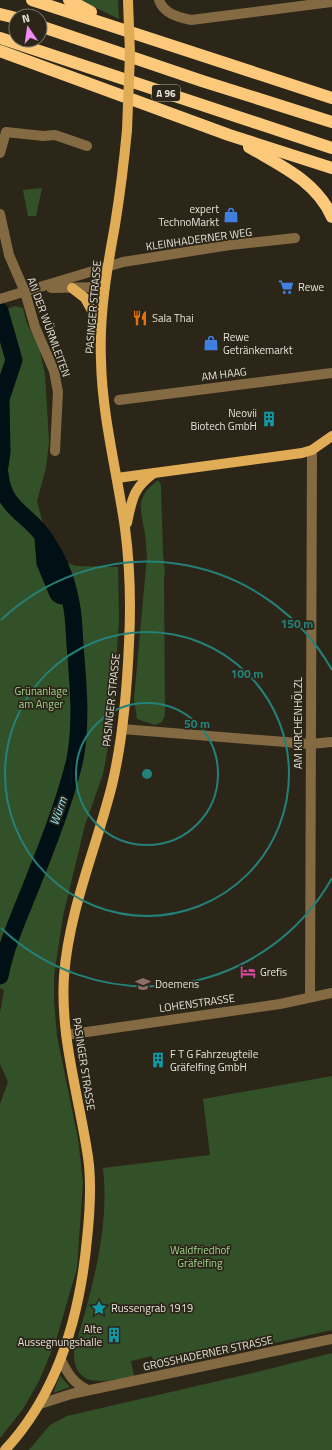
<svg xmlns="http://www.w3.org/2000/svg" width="332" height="1450" viewBox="0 0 332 1450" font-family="'Titillium Web',sans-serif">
<rect width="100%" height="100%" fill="#2c2618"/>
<g fill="#335128">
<path d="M79 0H118L119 19Z"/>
<path d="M42 188 36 216H28L23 190Z"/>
<path d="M15 306 23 308 27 324 39 347 45 374 49 442 46 468 37 501 44 528 65 562 76 566 118 567 119 620 112 725 103 774 85 825 63 916 54 976V1001L57 1036 78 1139 83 1182 77 1268 56 1340 39 1381 23 1409 0 1438V1104L8 1082 0 1064V1013L4 990 0 988V312Z"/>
<path d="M158 480 161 485 163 554 165 573 164 578 165 715 162 722 155 725 137 719 134 699 147 556C146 549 146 541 145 534 141 509 134 498 158 480Z"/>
<path d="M332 1076V1330L155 1370 152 1356 131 1361 134 1376C107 1381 73 1391 74 1351 91 1292 110 1231 103 1168L210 1155 203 1099Z"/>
<path d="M332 1353V1450H29L50 1425 67 1416 261 1371Z"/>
<path d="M60 1376 70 1387 53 1393Z"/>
</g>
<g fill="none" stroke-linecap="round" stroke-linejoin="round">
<g stroke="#001015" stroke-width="17">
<path d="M0 311 14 360 1 399 2 452 0 466"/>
<path d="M0 474C4 510 26 512 43 536 57 556 67 579 71 603 74 616 74 631 75 645 78 682 82 722 75 759 67 795 50 839 36 874 23 908 7 940 0 976"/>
<path d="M43 540 45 563 58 594 61 596"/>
</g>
<g stroke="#836a42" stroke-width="10">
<path d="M159 0C164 14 178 17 191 20L332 2"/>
<path d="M0 153 6 132 43 136 55 135 87 146"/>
<path d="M0 214 9 255 25 292 35 327 54 371 58 392 55 451"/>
<path d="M51 288 105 287"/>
<path d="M0 299 123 262 230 245 295 238"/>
<path d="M119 400 332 373"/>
<path d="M122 729 310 744 332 742"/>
<path d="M310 997 312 450"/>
<path d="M66 1035 280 1004 332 993"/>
<path d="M61 1360C68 1374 74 1384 88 1390"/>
<path d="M40 1404 71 1394 332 1339"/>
</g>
<g stroke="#e0ac55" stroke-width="10">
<path d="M72 288 85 298 101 327"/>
<path d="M117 478 302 453 312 450 332 436"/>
<path d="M127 523C132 499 133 488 154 473"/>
<path d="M5 1450C59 1392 80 1315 87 1239 90 1211 92 1184 88 1157 79 1096 60 1038 64 976 69 910 96 849 112 785 123 739 127 691 129 643 131 605 130 566 125 528 117 472 102 416 101 360 99 314 107 269 115 225 120 194 124 162 127 130"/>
</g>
<g stroke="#fcc97a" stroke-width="12">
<path d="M32 0 332 98"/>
<path d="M69 0 91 12"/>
<path d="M0 14 16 18"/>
<path d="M40 26 202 81 332 122"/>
<path d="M0 38 332 148"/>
<path d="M0 51 229 135 332 168"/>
<path d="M249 147C281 166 316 181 332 217"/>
</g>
<path stroke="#e0ac55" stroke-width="10" d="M127 130 130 54 128 1"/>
</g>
<g fill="none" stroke="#248179" stroke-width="2">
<circle cx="147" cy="774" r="71"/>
<circle cx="147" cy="774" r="142"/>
<path d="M332 878A212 212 0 0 1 1 928M1 620A212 212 0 0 1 332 670"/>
</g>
<defs>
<g id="shop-bare" transform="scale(1.2)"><path d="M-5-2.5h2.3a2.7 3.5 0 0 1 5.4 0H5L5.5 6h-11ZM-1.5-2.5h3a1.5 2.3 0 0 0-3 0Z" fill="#3f7fe0" stroke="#2c2618" stroke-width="2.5" paint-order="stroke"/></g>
<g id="supermarket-bare" transform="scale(1.2)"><path d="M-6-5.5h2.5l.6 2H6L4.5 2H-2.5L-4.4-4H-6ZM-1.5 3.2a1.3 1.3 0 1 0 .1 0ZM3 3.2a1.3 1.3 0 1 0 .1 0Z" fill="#3f7fe0" stroke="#2c2618" stroke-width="2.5" paint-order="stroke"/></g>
<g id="restaurant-bare" transform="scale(1.2)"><path d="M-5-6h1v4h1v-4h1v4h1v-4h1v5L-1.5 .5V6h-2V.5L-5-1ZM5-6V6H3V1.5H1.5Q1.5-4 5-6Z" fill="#e8710a" stroke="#2c2618" stroke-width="2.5" paint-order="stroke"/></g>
<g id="building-bare" transform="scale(1.2)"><path d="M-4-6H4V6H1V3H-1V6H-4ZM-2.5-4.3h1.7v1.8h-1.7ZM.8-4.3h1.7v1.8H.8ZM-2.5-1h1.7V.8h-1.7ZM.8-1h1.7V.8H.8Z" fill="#0f9aa8" stroke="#2c2618" stroke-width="2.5" paint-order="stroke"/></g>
<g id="hotel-bare" transform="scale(1.2)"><path d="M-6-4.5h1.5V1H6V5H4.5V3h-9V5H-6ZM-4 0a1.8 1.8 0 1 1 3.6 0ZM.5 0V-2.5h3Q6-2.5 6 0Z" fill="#d1479c" stroke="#2c2618" stroke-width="2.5" paint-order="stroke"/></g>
<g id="university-bare" transform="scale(1.2)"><path d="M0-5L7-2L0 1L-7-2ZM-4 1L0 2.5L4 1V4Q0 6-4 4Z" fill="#8d6e63" stroke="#2c2618" stroke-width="2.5" paint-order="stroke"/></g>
<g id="sight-bare" transform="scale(1.2)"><path d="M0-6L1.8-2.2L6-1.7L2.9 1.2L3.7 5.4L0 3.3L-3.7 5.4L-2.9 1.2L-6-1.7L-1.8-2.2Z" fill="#0f9aa8" stroke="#2c2618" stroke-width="2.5" paint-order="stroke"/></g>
</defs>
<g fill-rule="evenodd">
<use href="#shop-bare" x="231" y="215"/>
<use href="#supermarket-bare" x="286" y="287"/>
<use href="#restaurant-bare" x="140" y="318"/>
<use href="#shop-bare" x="211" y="343"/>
<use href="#building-bare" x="269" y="419"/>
<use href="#hotel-bare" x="248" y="972"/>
<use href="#university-bare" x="143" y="984"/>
<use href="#building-bare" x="158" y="1060"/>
<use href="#sight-bare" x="99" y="1308"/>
<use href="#building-bare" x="114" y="1335"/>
</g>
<g text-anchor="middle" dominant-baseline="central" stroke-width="3.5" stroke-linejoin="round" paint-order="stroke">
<rect fill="#2c2618" stroke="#aeaa9f" stroke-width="1" x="152" y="85" width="28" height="16" rx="3"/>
<g font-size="10" font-weight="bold" fill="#e5e2d9">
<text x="166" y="93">A 96</text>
</g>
<g font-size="11" fill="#e5e2d9" stroke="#2c2618" text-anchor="start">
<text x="219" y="209" text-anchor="end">expert<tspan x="219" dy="13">TechnoMarkt</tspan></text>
<text x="298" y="287">Rewe</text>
<text x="152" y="318">Sala Thai</text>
<text x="223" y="337">Rewe<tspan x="223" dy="13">Getränkemarkt</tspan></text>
<text x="257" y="413" text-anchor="end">Neovii<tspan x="257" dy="13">Biotech GmbH</tspan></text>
<text x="260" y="972">Grefis</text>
<text x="155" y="984">Doemens</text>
<text x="170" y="1054">F T G Fahrzeugteile<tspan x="170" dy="13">Gräfelfing GmbH</tspan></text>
<text x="111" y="1308">Russengrab 1919</text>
<text x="102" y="1329" text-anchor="end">Alte<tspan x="102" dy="13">Aussegnungshalle</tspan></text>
</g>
<g font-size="11" fill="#e5e2d9" stroke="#2c2618">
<text transform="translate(199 239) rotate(-8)">KLEINHADERNER WEG</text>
<text transform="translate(93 307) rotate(-85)">PASINGER STRASSE</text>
<text transform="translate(49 327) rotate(70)">AN DER WÜRMLEITEN</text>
<text transform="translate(224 374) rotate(-7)">AM HAAG</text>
<text transform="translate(111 700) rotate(-84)">PASINGER STRASSE</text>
<text transform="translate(298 723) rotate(-90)">AM KIRCHENHÖLZL</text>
<text transform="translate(197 1003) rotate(-8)">LOHENSTRASSE</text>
<text transform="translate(84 1064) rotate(81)">PASINGER STRASSE</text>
<text transform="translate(208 1353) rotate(-12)">GROSSHADERNER STRASSE</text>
</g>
<g font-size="11" fill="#9ed38c" stroke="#2c2618">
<text x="41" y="691">Grünanlage<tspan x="41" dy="13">am Anger</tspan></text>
<text x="200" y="1250">Waldfriedhof<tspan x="200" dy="13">Gräfelfing</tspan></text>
</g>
<g font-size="12" font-style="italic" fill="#90e9fb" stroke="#2c2618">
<text transform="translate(58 811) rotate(-71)">Würm</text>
</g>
</g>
<circle cx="147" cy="774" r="6" fill="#248179" stroke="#2c2618" stroke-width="2"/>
<g font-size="12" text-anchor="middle" font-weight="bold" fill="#248179" stroke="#2c2618" stroke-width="3.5" stroke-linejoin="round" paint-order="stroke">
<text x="297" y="628">150 m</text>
<text x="247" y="678">100 m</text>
<text x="197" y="728">50 m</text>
</g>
<g transform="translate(28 28) rotate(347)"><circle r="19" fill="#2c2618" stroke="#767165"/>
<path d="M0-3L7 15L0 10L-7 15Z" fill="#f18bf5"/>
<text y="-6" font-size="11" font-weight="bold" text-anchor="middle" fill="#e5e2d9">N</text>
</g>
</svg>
